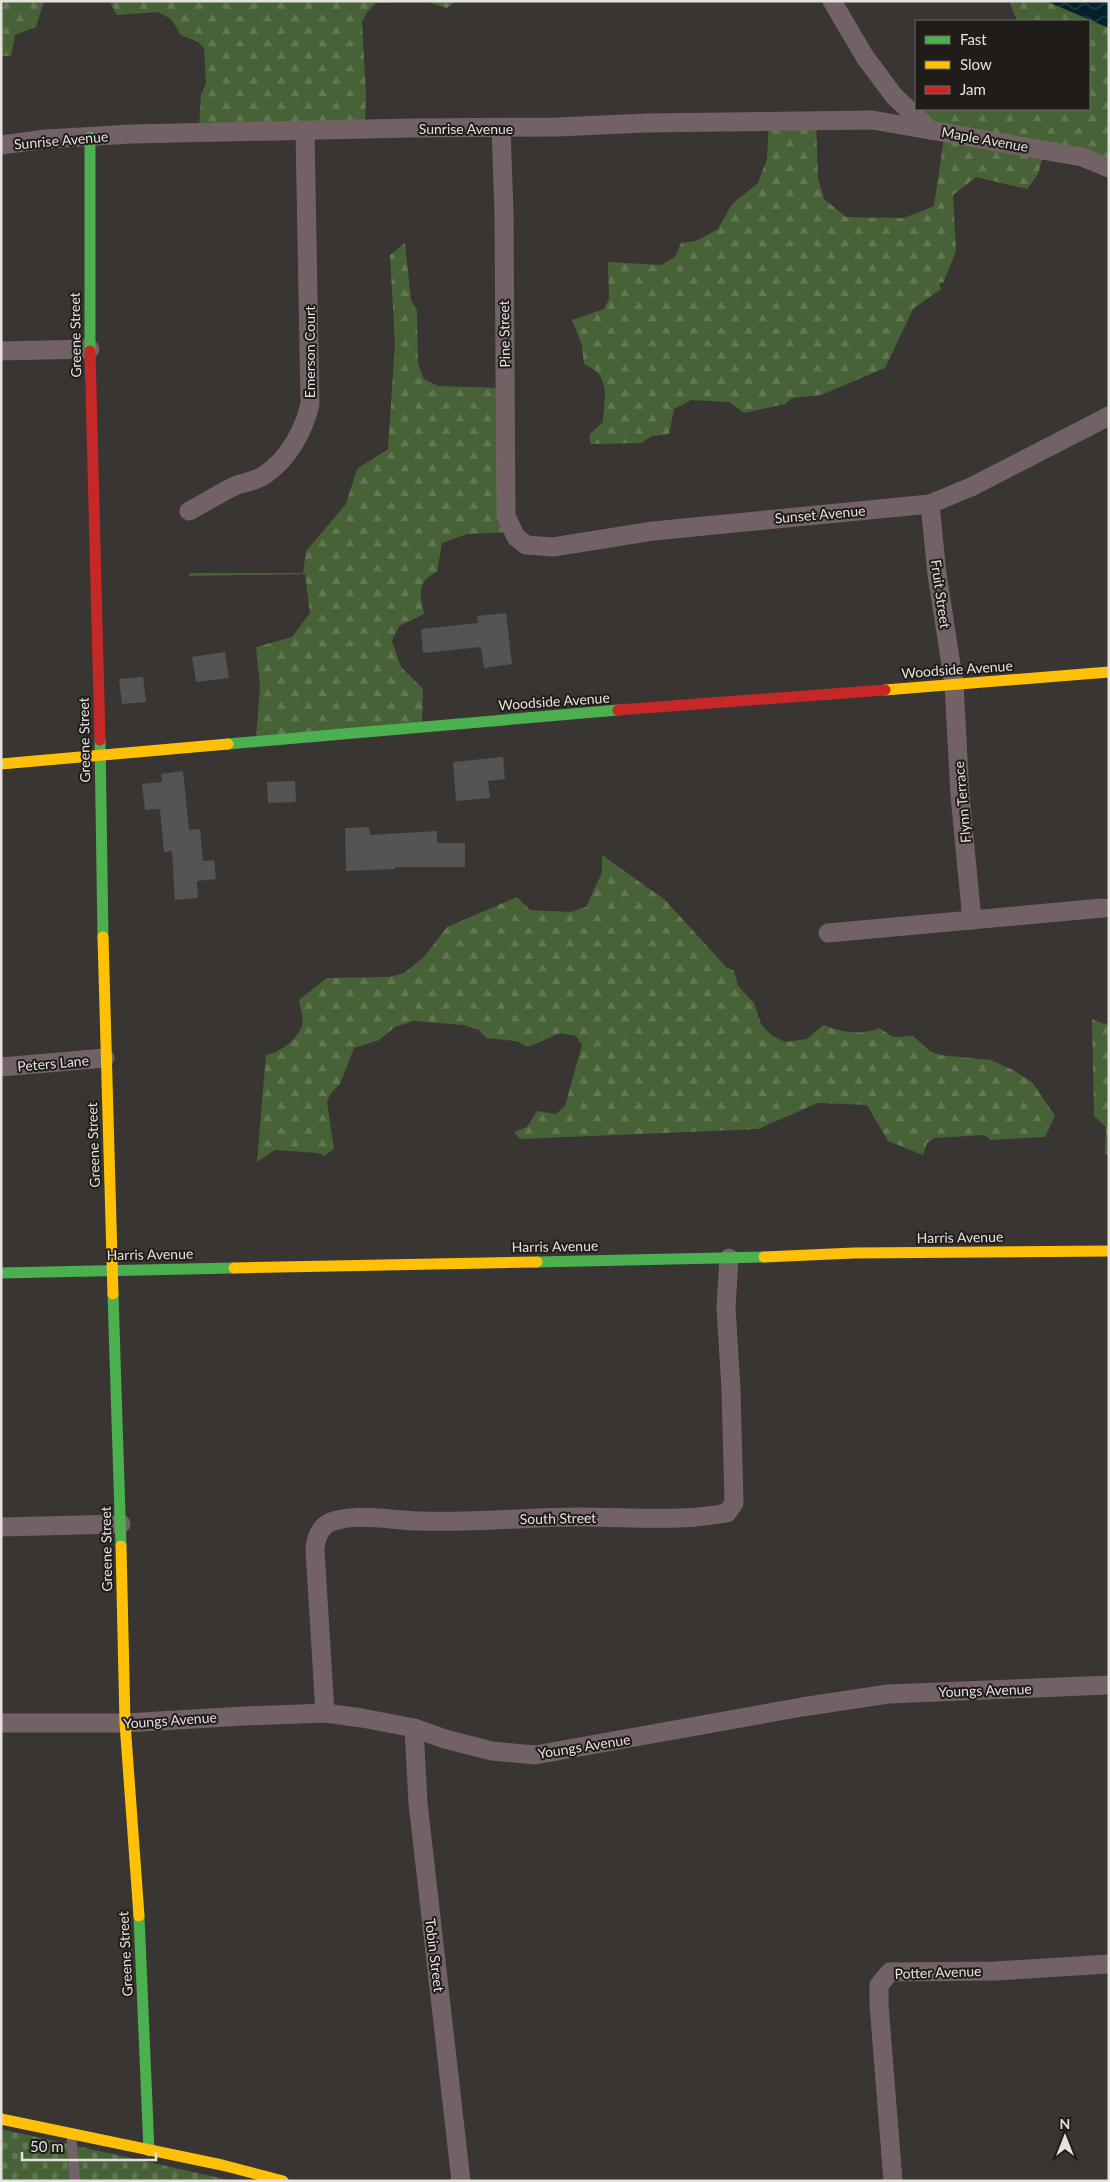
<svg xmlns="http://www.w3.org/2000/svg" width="1110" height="2182" viewBox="0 0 1110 2182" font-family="Lato,sans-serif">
<defs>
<pattern id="forest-firs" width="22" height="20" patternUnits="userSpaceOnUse" patternTransform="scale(1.25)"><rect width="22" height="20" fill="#486237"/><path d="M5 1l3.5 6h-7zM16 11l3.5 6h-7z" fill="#627854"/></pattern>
<pattern id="cemetery-stones" width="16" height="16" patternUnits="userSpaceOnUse" patternTransform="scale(1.25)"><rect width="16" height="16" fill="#486237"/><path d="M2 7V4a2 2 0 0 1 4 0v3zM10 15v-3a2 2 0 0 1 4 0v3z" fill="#627854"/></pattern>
<pattern id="water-waves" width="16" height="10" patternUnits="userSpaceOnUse" patternTransform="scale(1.25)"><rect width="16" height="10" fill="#05212c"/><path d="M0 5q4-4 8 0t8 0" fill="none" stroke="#29414a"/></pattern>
</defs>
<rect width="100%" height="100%" fill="#383533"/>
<g fill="url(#forest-firs)">
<path d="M1 1H44L36 27 15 35 11 56H1Z"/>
<path d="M109 1H456L447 8 424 1 376 3 368 11 362 22 366 96 365 126 199 129 201 94 206 84 204 48 198 42 181 35 171 19 158 12 117 15Z"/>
<path d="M1009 1H1046L1109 28V166L1045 149 1038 174 1027 189 976 177 953 195 956 251 943 283 939 282 941 289 913 309 885 368 821 395 792 398 785 404 744 413 729 402 691 400 674 409 669 434 652 436 641 443 590 444V434L603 422C604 396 612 376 584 364L582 345 572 320 604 309 609 299 608 262 661 265 675 257 681 243 696 241 718 229 732 204 758 183 767 159 769 121 816 120 818 178 824 199 846 217 904 218 934 206 944 138 910 106 916 100V109H1089V21H1017Z"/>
<path d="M405 243 411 300 417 311 418 364 424 379 438 386 504 388 511 532 467 534 442 543 437 572C416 582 420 594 424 614L399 626 392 641 401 667 423 689 422 725 256 739 260 686 256 647 292 637 310 613 305 574 189 576V573H303L306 551 346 504 357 469 388 449 395 344 390 255Z"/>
<path d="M602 855 665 900 726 967 734 971 738 986 754 1003 761 1024 771 1035 785 1042 807 1039 823 1025C842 1032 859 1036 879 1028L893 1037 913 1036 930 1051 940 1055 991 1060 1013 1070 1032 1082 1055 1116 1045 1137 991 1140 984 1135 935 1138 927 1143 923 1155 888 1141 867 1105 818 1103 758 1129 520 1139 514 1132 527 1127 537 1111 556 1114 565 1106 582 1045 576 1036 560 1033 528 1047 516 1041 486 1038 479 1030 464 1025 413 1021 395 1027 379 1040 354 1048 340 1084 331 1093 327 1102 334 1149 324 1156 318 1153 275 1150 257 1162 266 1055C280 1052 298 1040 302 1025 304 1018 300 1007 299 1000L327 978 389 977 404 973 424 957 447 927 517 897 530 910 571 912 586 907 602 872Z"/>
<path d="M1092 1019 1104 1024 1109 1023V1156L1105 1153 1106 1127 1094 1116Z"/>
</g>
<path fill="url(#cemetery-stones)" d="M1 2129 233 2181H1Z"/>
<path fill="url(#water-waves)" d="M1046 1H1109V28Z"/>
<g fill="#565353">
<path d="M506 613 512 664 484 668 481 647 423 653 421 629 478 623 477 616Z"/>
<path d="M225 652 229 678 196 682 192 657Z"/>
<path d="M143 677 146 702 122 704 119 679Z"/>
<path d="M503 757 505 779 488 781 490 798 456 801 453 762Z"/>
<path d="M183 771 189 830 200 829 203 861 214 860 216 879 197 881 198 898 175 900 172 851 164 852 160 809 145 810 142 784 162 782 161 774Z"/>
<path d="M295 781 296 802 268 803 267 782Z"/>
<path d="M369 827 370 835 437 831V843H465V867H395V869L346 871 345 828Z"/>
</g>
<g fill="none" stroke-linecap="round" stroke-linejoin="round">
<path stroke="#736265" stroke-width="10" d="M71 2133 75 2181"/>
<g stroke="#736265" stroke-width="19">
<path d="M832 1 865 57 894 96 930 130 1082 157 1109 168"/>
<path d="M501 128 504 214 506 516 516 537 526 545 553 547 653 531 930 504 971 487 1109 416"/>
<path d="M1 145 46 139 132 134 411 128 557 127 646 123 872 120 930 130"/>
<path d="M1 351 90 349"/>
<path d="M930 504 937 574 954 684 960 796 972 920"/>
<path d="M189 511C205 503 221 492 237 485 247 482 257 481 266 474 289 458 304 430 310 404L305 131"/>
<path d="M828 933 1103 908"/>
<path d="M1 1067 105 1058"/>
<path d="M1 1527 121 1524"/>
<path d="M325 1713 315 1550C315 1540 320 1526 331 1522 358 1512 393 1521 421 1521 474 1523 527 1517 580 1517 631 1517 676 1522 727 1513L734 1503 731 1389 726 1308 729 1258"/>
<path d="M1 1723H125L244 1716 325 1713 362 1718 414 1728 445 1739 492 1751 535 1755 802 1707 888 1694 1109 1685"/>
<path d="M414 1728 418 1803 461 2181"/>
<path d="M893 2181 879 2005V1985L890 1972 996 1971 1109 1964"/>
</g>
<g stroke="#4caf50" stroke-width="11">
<path d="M90 137V351"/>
<path d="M100 740 103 937"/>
<path d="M228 744 618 710"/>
<path d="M537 1262 764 1257"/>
<path d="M1 1273 234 1268"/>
<path d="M113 1294 121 1546"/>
<path d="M139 1916 149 2151"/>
</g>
<g stroke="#ffc107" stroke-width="11">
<path d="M885 690 1109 672"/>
<path d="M1 764 228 744"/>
<path d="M103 937 113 1294"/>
<path d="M764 1257 854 1253 1109 1251"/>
<path d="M234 1268 537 1262"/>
<path d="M121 1546 125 1723 139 1916"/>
<path d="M1 2119 222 2165 283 2181"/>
</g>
<g stroke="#c62828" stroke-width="11">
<path d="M90 351 100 740"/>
<path d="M618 710 885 690"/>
</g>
</g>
<g text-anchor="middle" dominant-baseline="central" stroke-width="4" stroke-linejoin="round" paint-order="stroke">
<g font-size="14" fill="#e5e1de" stroke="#1f1c1a">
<text x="466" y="128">Sunrise Avenue</text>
<text transform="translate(985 139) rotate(10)">Maple Avenue</text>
<text transform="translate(61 140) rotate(-5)">Sunrise Avenue</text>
<text transform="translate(504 334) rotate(-91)">Pine Street</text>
<text transform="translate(75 335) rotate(-91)">Greene Street</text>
<text transform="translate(309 352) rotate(-90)">Emerson Court</text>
<text transform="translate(820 514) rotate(-5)">Sunset Avenue</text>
<text transform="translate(941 594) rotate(82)">Fruit Street</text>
<text transform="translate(957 669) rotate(-4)">Woodside Avenue</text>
<text transform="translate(554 701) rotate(-4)">Woodside Avenue</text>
<text transform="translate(84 740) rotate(-91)">Greene Street</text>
<text transform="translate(962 802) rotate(-95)">Flynn Terrace</text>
<text transform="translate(53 1063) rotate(-5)">Peters Lane</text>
<text transform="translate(93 1145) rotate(-92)">Greene Street</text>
<text transform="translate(960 1237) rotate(-1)">Harris Avenue</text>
<text transform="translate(555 1246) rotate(-1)">Harris Avenue</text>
<text transform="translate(150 1254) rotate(-1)">Harris Avenue</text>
<text transform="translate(558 1518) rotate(-1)">South Street</text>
<text transform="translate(106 1549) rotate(-91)">Greene Street</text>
<text transform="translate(985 1690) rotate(-2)">Youngs Avenue</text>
<text transform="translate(170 1720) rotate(-4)">Youngs Avenue</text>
<text transform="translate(584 1746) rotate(-9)">Youngs Avenue</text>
<text transform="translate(125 1954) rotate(-93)">Greene Street</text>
<text transform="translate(435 1955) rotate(83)">Tobin Street</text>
<text transform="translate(938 1972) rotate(-2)">Potter Avenue</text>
</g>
</g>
<rect width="1110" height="2182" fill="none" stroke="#e5e1de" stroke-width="5"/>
<rect x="915" y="20" width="175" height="90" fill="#1f1c1a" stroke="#6e6b68"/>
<rect x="925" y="36" width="25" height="8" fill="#4caf50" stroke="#6e6b68"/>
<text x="960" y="45" font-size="15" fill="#e5e1de">Fast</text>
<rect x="925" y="61" width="25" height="8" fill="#ffc107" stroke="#6e6b68"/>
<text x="960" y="70" font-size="15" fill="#e5e1de">Slow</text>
<rect x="925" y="86" width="25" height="8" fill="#c62828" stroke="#6e6b68"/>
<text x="960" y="95" font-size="15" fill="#e5e1de">Jam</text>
<g transform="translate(1065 2137)" stroke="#1f1c1a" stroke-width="4" paint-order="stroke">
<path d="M0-4L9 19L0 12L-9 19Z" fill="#e5e1de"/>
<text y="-8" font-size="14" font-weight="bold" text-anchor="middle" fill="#e5e1de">N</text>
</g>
<path d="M22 2152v8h134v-8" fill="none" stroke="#e5e1de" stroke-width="2.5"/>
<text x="30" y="2152" font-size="15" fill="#e5e1de" stroke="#1f1c1a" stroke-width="4" paint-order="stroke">50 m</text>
</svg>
